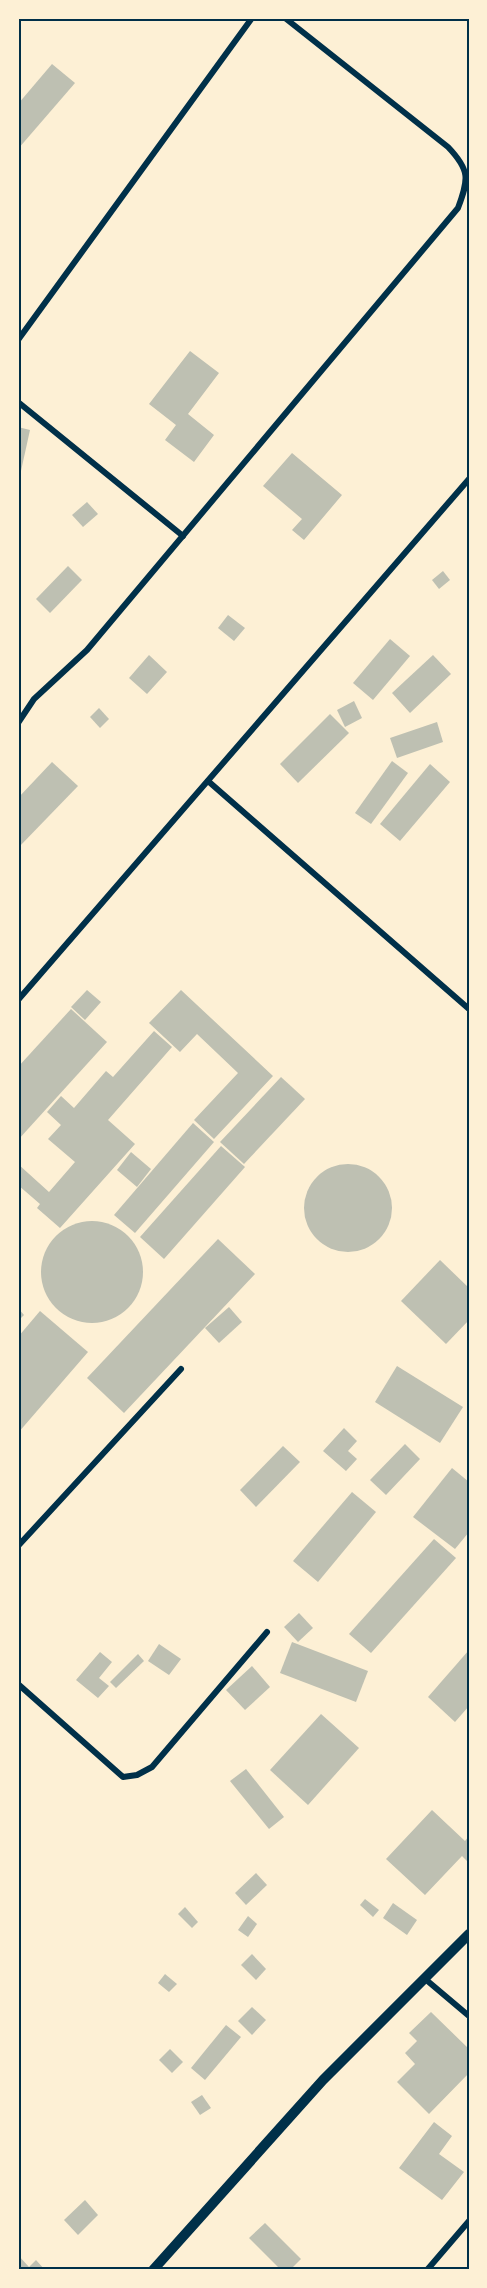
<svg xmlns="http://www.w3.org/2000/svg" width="487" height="2288" viewBox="0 0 487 2288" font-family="'Sofia Sans Condensed',sans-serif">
<rect width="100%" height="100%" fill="#fdf0d5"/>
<g fill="#bec0b2">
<path d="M52 64 75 83 18 149V104Z"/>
<path d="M190 351 219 373 188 414 214 435 194 462 165 440 176 425 149 404Z"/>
<path d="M18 427 30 430 19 480H18Z"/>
<path d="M292 453 342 495 304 540 292 530 302 519 263 486Z"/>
<path d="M87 502 98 514 83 527 72 515Z"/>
<path d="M68 566 82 580 50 613 36 599Z"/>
<path d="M443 571 450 580 439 589 432 580Z"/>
<path d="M228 615 245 628 234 641 218 628Z"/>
<path d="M390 639 410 656 373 700 353 683Z"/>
<path d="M149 655 167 672 147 694 129 678Z"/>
<path d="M433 655 451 674 410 713 392 693Z"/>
<path d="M354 701 362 718 345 727 337 710Z"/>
<path d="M99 708 109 719 100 728 90 717Z"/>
<path d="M330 714 349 733 298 783 280 764Z"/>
<path d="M437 722 443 742 397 758 390 738Z"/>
<path d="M392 761 408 773 371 824 355 813Z"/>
<path d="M52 762 78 786 18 848V798Z"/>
<path d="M430 764 450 782 400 841 380 824Z"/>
<path d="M87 990 101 1002 85 1020 71 1007Z"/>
<path d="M181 990 273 1076 214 1139 194 1120 238 1073 197 1034 180 1052 149 1023Z"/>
<path d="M71 1009 107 1042 18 1140V1067Z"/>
<path d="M154 1031 172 1047 108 1120 135 1144 60 1228 37 1208 40 1204 18 1185V1164L49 1192 75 1162 48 1139 61 1125 47 1112 61 1096 74 1108 106 1071 113 1077Z"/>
<path d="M281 1077 305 1099 244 1164 220 1142Z"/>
<path d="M193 1123 214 1142 135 1233 114 1215Z"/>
<path d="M221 1146 245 1167 164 1259 140 1237Z"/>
<path d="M131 1152 151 1169 137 1187 117 1170Z"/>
<circle cx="348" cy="1208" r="44"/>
<circle cx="92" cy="1272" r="51"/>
<path d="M218 1239 255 1274 124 1413 87 1378Z"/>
<path d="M440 1260 469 1288V1320L446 1344 401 1301Z"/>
<path d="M229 1307 242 1322 219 1343 205 1328Z"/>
<path d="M18 1308 24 1315 18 1321Z"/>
<path d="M40 1311 88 1352 18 1433V1337Z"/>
<path d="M397 1366 463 1407 440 1443 375 1402Z"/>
<path d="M344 1428 357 1441 348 1451 357 1459 346 1471 323 1451Z"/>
<path d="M405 1444 420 1459 386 1495 370 1480Z"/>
<path d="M283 1446 300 1462 256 1507 240 1490Z"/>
<path d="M452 1468 469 1482V1532L455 1549 413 1517Z"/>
<path d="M352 1492 376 1512 318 1582 293 1561Z"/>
<path d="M434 1539 456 1558 371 1653 349 1634Z"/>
<path d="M299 1613 313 1628 298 1642 284 1627Z"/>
<path d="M292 1642 368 1671 356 1702 280 1673Z"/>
<path d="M159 1644 181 1659 169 1675 148 1661Z"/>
<path d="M469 1650V1706L455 1722 428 1697Z"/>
<path d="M100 1652 112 1662 99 1678 109 1686 98 1698 76 1680Z"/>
<path d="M138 1654 144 1661 116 1688 110 1682Z"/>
<path d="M252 1666 270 1687 245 1710 226 1690Z"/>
<path d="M321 1714 359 1748 308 1805 270 1770Z"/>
<path d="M246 1769 284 1817 269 1829 230 1781Z"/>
<path d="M432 1810 465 1841 469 1836V1863L462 1856 425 1895 386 1859Z"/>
<path d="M256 1873 267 1885 246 1905 235 1893Z"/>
<path d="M365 1899 379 1910 373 1917 360 1905Z"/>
<path d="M393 1903 417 1920 407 1935 383 1918Z"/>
<path d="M185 1907 198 1922 192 1928 178 1914Z"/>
<path d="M248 1916 257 1924 248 1937 238 1930Z"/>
<path d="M252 1954 266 1969 256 1980 241 1965Z"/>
<path d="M165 1974 177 1984 169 1992 158 1983Z"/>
<path d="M252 2007 266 2020 252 2035 238 2021Z"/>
<path d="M431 2012 469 2049V2073L429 2114 397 2082 415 2064 405 2053 417 2041 409 2033Z"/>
<path d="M226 2025 241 2037 205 2080 191 2068Z"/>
<path d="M170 2049 183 2062 172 2073 159 2060Z"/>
<path d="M202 2095 211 2108 200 2115 191 2102Z"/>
<path d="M434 2122 452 2136 439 2154 464 2172 442 2200 399 2168Z"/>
<path d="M85 2200 98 2215 78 2235 64 2220Z"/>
<path d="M265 2223 301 2259 290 2270H281L249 2238Z"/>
<path d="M18 2255 29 2267 36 2260 45 2270H18Z"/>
</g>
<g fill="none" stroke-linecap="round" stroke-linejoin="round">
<g stroke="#003049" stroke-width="6">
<path d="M18 340 252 18"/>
<path d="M18 402 183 536"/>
<path d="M18 723 34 699 87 650 458 208C469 179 470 170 448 147L285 18"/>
<path d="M208 781 469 1009"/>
<path d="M18 1000 469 479"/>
<path d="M18 1546 181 1369"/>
<path d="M18 1684 123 1777 137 1775 152 1767 267 1632"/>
<path d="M424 1978 469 2016"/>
<path d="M427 2270 469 2221"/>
</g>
<path stroke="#003049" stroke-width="10" d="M153 2270 323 2080 469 1934"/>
</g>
<rect width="487" height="2288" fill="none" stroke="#fdf0d5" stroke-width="39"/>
<rect x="20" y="20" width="448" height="2248" fill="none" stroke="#003049" stroke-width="2"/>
</svg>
